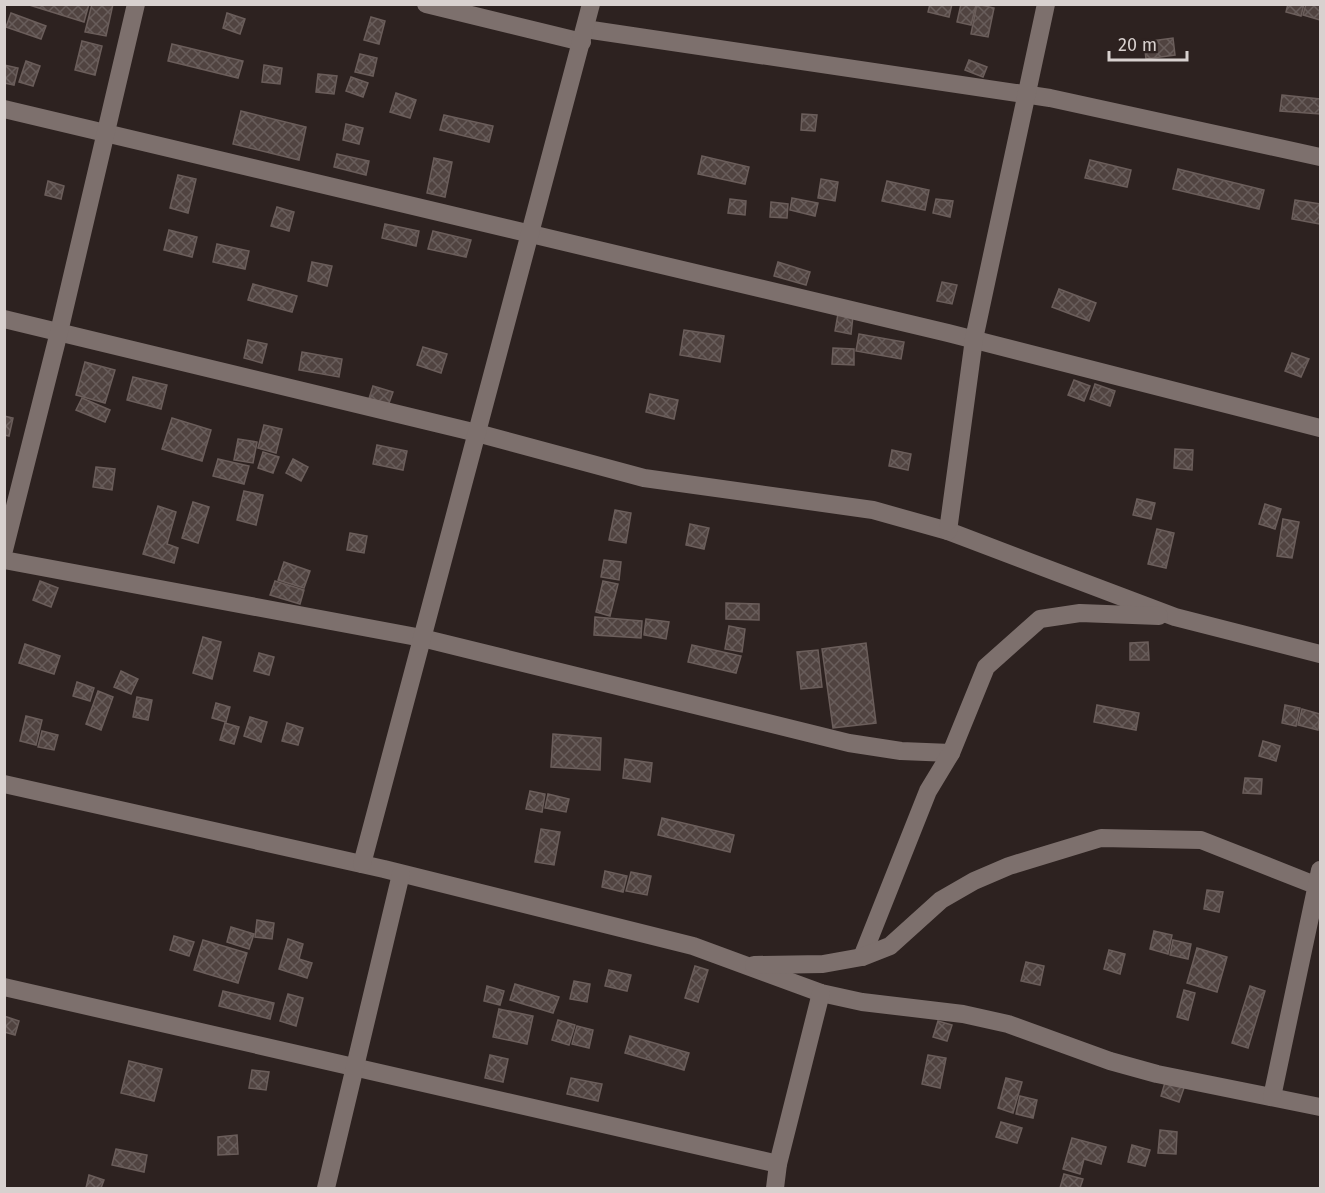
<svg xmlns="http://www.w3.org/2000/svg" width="1325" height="1193" viewBox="0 0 1325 1193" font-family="'Fira Sans',sans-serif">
<defs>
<pattern id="building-cross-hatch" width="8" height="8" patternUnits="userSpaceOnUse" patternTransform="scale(1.5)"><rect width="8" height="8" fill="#504340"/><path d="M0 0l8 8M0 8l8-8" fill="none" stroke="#685d5b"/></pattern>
</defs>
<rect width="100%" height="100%" fill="#2d2220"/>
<g fill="url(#building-cross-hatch)" stroke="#6b5e5b" stroke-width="1.5">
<path d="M26 4H89L84 22Z"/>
<path d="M92 4H113L106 36 85 32Z"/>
<path d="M930 4H952L949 17 928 12Z"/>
<path d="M961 4 976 5 971 25 957 22Z"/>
<path d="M977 4 994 8 988 37 971 34Z"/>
<path d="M1288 4H1304L1301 16 1286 12Z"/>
<path d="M1306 4H1320V20L1303 15Z"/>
<path d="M11 13 46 26 41 39 6 27Z"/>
<path d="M227 13 245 19 240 34 223 28Z"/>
<path d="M371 17 385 21 379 44 364 40Z"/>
<path d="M1173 38 1175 55 1146 59 1144 42Z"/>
<path d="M82 41 102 46 95 75 75 70Z"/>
<path d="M172 44 243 61 238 78 168 61Z"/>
<path d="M360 54 377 58 373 76 355 72Z"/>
<path d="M969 60 987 67 983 77 965 70Z"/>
<path d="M26 61 40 66 33 86 19 82Z"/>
<path d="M4 65 18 68 14 85 4 83Z"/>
<path d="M264 65 282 68 280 84 262 82Z"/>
<path d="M318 74 337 76 334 94 316 92Z"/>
<path d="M351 77 368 83 363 97 346 91Z"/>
<path d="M396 93 416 100 410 118 390 112Z"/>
<path d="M1282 95 1320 99V114L1280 111Z"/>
<path d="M241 111 306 127 299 160 233 144Z"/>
<path d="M802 114 817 115 815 131 801 130Z"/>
<path d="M444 115 493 126 489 142 440 130Z"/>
<path d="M346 124 363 128 359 144 343 140Z"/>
<path d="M337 154 369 161 366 175 334 167Z"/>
<path d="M702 156 749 167 745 184 698 174Z"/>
<path d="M434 158 452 162 445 197 427 193Z"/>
<path d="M1090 160 1131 170 1127 187 1085 178Z"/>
<path d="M1178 169 1264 190 1259 209 1173 189Z"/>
<path d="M178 175 196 179 188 213 170 208Z"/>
<path d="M821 179 838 182 835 201 818 198Z"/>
<path d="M48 181 64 186 61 199 45 195Z"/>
<path d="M887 181 929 190 925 210 882 201Z"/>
<path d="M792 198 818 203 815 216 790 210Z"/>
<path d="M730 199 746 201 745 215 728 213Z"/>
<path d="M936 199 953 201 950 217 933 213Z"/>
<path d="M1295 200 1320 204V224L1292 219Z"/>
<path d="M771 202 788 204 787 218 770 217Z"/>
<path d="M277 207 294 212 289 231 271 226Z"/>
<path d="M385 224 419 231 416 246 382 238Z"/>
<path d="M169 230 197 237 192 257 164 250Z"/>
<path d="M433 231 471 240 466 257 428 249Z"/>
<path d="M217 244 249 251 245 269 213 262Z"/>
<path d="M312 262 332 266 327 286 308 281Z"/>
<path d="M778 262 810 272 806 285 774 276Z"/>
<path d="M942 282 957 285 952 304 937 301Z"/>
<path d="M253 284 297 296 292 312 248 300Z"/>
<path d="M1059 289 1096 303 1089 321 1052 307Z"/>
<path d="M838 314 853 316 851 334 835 331Z"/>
<path d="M684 330 724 336 720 362 680 355Z"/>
<path d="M859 334 904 342 901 359 856 351Z"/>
<path d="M248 340 267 344 262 363 244 358Z"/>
<path d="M423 347 447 354 441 373 417 365Z"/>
<path d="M833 348 854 349V365L832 364Z"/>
<path d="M302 352 342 359 339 377 299 370Z"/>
<path d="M1292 353 1309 359 1301 377 1285 371Z"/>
<path d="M85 362 115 370 105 403 76 395Z"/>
<path d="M133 377 167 385 161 409 127 400Z"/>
<path d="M1074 380 1090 386 1084 401 1068 395Z"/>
<path d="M1095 384 1115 391 1110 406 1090 399Z"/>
<path d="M373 386 393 392 385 414 366 408Z"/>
<path d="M650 394 678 400 674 419 646 412Z"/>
<path d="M82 398 110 410 105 422 76 410Z"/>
<path d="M4 416 13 418 9 436 4 435Z"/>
<path d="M172 418 211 430 202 461 162 449Z"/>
<path d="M264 425 282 429 276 453 258 448Z"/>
<path d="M238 439 257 442 253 463 234 460Z"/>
<path d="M377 445 407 451 403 470 373 464Z"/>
<path d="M1175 449 1193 450 1192 470 1174 468Z"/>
<path d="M892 450 911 454 908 470 889 466Z"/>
<path d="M263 452 279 457 273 473 258 468Z"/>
<path d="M218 459 249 466 244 484 213 476Z"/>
<path d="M293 459 308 467 301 481 286 473Z"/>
<path d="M96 467 115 469 112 490 93 487Z"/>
<path d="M244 491 263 495 256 525 237 520Z"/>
<path d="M1137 499 1155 503 1151 519 1133 515Z"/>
<path d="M193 502 209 507 198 543 182 538Z"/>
<path d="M1265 504 1281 509 1275 529 1259 524Z"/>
<path d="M158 506 176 512 167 544 178 548 174 563 143 554Z"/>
<path d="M615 510 631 513 626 543 609 540Z"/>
<path d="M1283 519 1299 522 1292 558 1277 556Z"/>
<path d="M690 524 709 528 704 549 686 545Z"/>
<path d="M1157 529 1174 533 1166 568 1148 564Z"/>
<path d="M350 533 367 536 364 553 347 550Z"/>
<path d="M604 560 621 562 619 580 601 577Z"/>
<path d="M284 562 310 571 304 588 278 580Z"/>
<path d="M40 581 58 588 51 607 33 600Z"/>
<path d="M275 581 304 590 300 604 270 595Z"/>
<path d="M603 581 618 584 610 616 596 612Z"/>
<path d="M726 603 759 604V620L726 619Z"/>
<path d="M595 617 642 621 641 638 594 635Z"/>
<path d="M646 619 669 622 666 639 644 635Z"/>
<path d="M729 626 745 629 742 652 725 649Z"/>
<path d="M203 637 221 642 212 679 193 673Z"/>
<path d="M1148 642 1149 660H1130V643Z"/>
<path d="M866 643 876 723 833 728 822 649Z"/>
<path d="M25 644 60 656 54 674 19 663Z"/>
<path d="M692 645 741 656 736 673 688 662Z"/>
<path d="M818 650 822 687 801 689 797 652Z"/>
<path d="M259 653 274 657 269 675 254 671Z"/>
<path d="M121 671 138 679 131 694 114 687Z"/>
<path d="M77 682 94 688 90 701 73 696Z"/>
<path d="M98 691 113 697 101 730 86 724Z"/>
<path d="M137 697 152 700 148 720 133 717Z"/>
<path d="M216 703 230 707 226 722 212 718Z"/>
<path d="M1097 705 1139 713 1136 730 1094 722Z"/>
<path d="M1285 705 1300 708 1296 726 1282 723Z"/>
<path d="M1302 709 1320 714 1318 730 1298 725Z"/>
<path d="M26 716 42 720 36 745 20 741Z"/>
<path d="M250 717 267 722 261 742 244 736Z"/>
<path d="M225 723 239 727 234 744 220 740Z"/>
<path d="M287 723 303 728 298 745 282 741Z"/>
<path d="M42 731 58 735 54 750 38 747Z"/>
<path d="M553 734 601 738 600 770 551 767Z"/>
<path d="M1263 741 1280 746 1276 761 1259 756Z"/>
<path d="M625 759 652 763 650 782 623 778Z"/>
<path d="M1245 778 1262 779 1261 794 1243 793Z"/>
<path d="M530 791 545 794 542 812 526 809Z"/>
<path d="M548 794 569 799 566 812 545 808Z"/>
<path d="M662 818 734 835 730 852 658 835Z"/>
<path d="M541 829 560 832 554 865 535 862Z"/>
<path d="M605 871 627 876 623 892 602 887Z"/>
<path d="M631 872 651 876 647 895 626 891Z"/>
<path d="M1207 890 1223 892 1219 912 1204 909Z"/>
<path d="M257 920 274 923 272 939 255 937Z"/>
<path d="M231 927 254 934 249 949 227 942Z"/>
<path d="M1154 931 1172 935 1168 954 1150 949Z"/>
<path d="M174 936 194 942 189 956 170 950Z"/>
<path d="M288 939 303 944 299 959 312 963 307 978 279 969Z"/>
<path d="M203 940 247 953 238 983 194 970Z"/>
<path d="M1173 940 1191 944 1188 959 1170 955Z"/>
<path d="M1197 948 1227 957 1217 992 1187 983Z"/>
<path d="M1109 950 1125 954 1120 974 1104 969Z"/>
<path d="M1026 962 1044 966 1040 985 1021 981Z"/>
<path d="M695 966 708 970 698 1002 685 998Z"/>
<path d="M609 970 631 975 627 991 605 986Z"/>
<path d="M574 981 590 984 587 1002 570 999Z"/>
<path d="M515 984 559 997 553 1013 510 1000Z"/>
<path d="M487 986 504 991 500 1005 484 1001Z"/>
<path d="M1250 986 1265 991 1248 1048 1232 1043Z"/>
<path d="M1184 990 1195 993 1188 1020 1177 1017Z"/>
<path d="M223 991 274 1003 270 1019 219 1006Z"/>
<path d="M288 994 303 998 296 1026 280 1021Z"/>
<path d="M499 1009 533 1016 527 1044 493 1037Z"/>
<path d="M4 1016 19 1021 15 1035 4 1032Z"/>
<path d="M558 1020 575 1025 569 1045 552 1040Z"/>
<path d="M938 1021 952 1025 947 1041 933 1037Z"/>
<path d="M577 1026 593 1030 589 1048 572 1044Z"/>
<path d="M630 1036 689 1053 684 1070 625 1053Z"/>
<path d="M490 1055 508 1059 503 1082 485 1078Z"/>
<path d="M928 1055 946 1058 940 1088 922 1084Z"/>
<path d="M129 1061 162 1069 154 1101 121 1093Z"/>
<path d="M252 1070 269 1072 266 1090 249 1088Z"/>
<path d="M571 1078 602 1084 598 1101 567 1094Z"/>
<path d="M1006 1078 1022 1082 1013 1113 998 1108Z"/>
<path d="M1166 1079 1185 1085 1179 1102 1161 1096Z"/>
<path d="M1020 1096 1037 1100 1033 1118 1016 1114Z"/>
<path d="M1001 1122 1022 1128 1017 1143 996 1137Z"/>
<path d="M1160 1130 1177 1132 1176 1154 1158 1153Z"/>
<path d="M237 1135 238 1154 218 1155V1137Z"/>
<path d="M1072 1138 1106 1147 1101 1164 1084 1159 1080 1174 1063 1169Z"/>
<path d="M1132 1145 1150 1150 1145 1166 1128 1162Z"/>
<path d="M116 1149 147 1155 144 1172 112 1165Z"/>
<path d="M1064 1174 1083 1179 1080 1188H1060Z"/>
<path d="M89 1175 104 1180 101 1188H86Z"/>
</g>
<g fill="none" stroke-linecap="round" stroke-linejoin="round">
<g stroke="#7d706d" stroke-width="18">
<path d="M426 4 582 42"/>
<path d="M585 29 1050 98 1320 157"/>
<path d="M4 109 948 333 1320 428"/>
<path d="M4 319 477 433 644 478 873 510 948 531 1175 617 1320 654"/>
<path d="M948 531 974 339 1046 4"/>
<path d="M4 550 59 332 136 4"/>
<path d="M4 560 422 638 849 743 901 751 951 753"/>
<path d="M4 784 384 869 693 946 821 993 862 1002 963 1014 1008 1024 1110 1061 1157 1074 1320 1107"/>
<path d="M362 864 591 4"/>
<path d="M862 957 928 791 951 753 986 667 1040 619 1080 613 1159 616"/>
<path d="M754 965 823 964 862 957 890 946 941 900 974 881 1009 866 1101 838 1201 840 1320 887"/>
<path d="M4 987 778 1164"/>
<path d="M1272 1097 1320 870"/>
<path d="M326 1188 401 874"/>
<path d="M775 1188 778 1164 821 993"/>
</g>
</g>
<rect width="1325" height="1193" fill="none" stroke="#d8d1cf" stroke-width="12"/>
<path d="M1109 51v9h78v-9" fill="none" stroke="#d8d1cf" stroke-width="3"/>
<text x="1118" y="51" font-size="18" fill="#d8d1cf" stroke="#2d2220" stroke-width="4.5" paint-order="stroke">20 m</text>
</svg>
